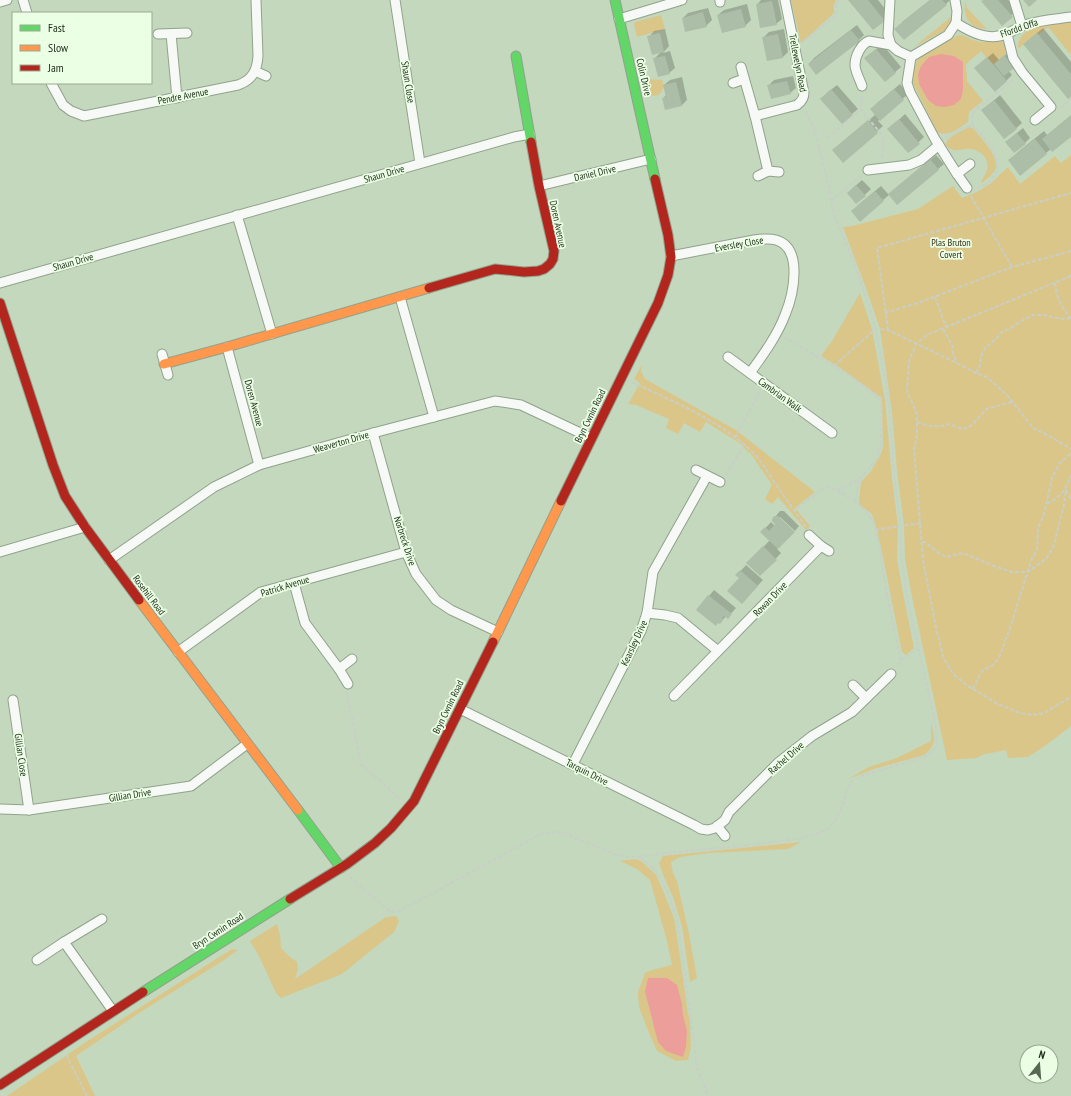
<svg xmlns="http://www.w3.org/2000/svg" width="1071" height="1096" viewBox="0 0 1071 1096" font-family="'PT Sans Narrow',sans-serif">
<rect width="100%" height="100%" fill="#c3d8bd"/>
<g fill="#dbc689" fill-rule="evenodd">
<path d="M791 0H836L834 5V13L801 43Z"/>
<path d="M965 0 967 8 987 29C978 29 969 25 966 16 964 11 965 5 965 0Z"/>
<path d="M661 15 665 29 637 37 634 25 635 22Z"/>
<path d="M951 17 950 25 947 29 914 47Z"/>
<path d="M1071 22V55L1048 27 1039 34 1037 33 1018 49C1017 24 1053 23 1071 22Z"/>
<path d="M960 35C967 36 974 42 982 42 993 43 1005 33 1006 53L993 65 981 51 966 64 967 81 983 101 969 112 968 122C958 129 949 137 937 132L913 83C908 61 926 52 942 43 948 40 953 37 960 35ZM963 73 962 83 936 106 928 100 919 84Z"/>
<path d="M647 79 662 80 664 87 659 95 651 96Z"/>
<path d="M969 127 973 128C980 137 998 155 996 167 994 174 987 179 982 183L981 181C983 178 986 174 987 170 990 159 981 150 970 149 965 148 960 151 955 150 931 144 962 131 969 127Z"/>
<path d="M1071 155V726L1045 746 1028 757 1008 758 1006 750 985 754 976 758 947 760 912 597 905 559 904 526 897 471 892 412 880 329 867 291 843 227 852 226 918 209 953 186 962 198 977 192 990 184 1008 167 1020 184 1055 156 1061 163Z"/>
<path d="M860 293 872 329 885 400 892 478 898 526 897 559 903 593 914 648 906 655 902 652 883 557 877 530 872 514 860 505 859 502 861 482 871 471 881 454 883 447 882 398 839 367 821 356 832 341Z"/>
<path d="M642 364 641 371 645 379 736 430 815 492 795 508 810 526 806 530 778 497 772 504 765 499 772 485 751 454 747 451 741 444 706 422 700 432 684 423 678 434 666 428 669 419 636 405 628 404 640 383 634 379Z"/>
<path d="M931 723C935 737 937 745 924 755L874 769 848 779 869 767 897 758 931 741Z"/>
<path d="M801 842 788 849 709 853 680 857 671 862 673 873 677 881 689 934 697 978 690 982 682 926 673 897 663 875 659 863 663 856Z"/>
<path d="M635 859 641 861 656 875 664 893 674 918 677 936 687 1007 690 1023 691 1047 688 1060 676 1061 657 1051 649 1033 639 1007 638 992 645 973 652 970 672 965 667 941 650 880 637 869 620 861ZM645 992 682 1004 683 1015 653 1024Z"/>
<path d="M396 916 399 921 394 932 342 974 281 998 276 993 259 956 250 941 277 924 280 935 281 948 290 957 297 962 298 969 295 979 386 917Z"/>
<path d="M232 949 238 950 221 962 139 1013 76 1056 95 1096H7L89 1040Z"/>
</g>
<g fill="#ec9e9a">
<path d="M941 54 954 56 963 62V90L961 99 954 105 944 107 936 106 928 100 919 84 918 74 921 66 929 57Z"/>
<path d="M648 978H667L677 985 682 1004 683 1015 687 1031 686 1047 683 1057 666 1051 658 1042 645 992Z"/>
</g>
<g fill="#0003">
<path d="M761 0H778L782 19 776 24 757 5Z"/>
<path d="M850 0H878L890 15 873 29Z"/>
<path d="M930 0H950L946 4 901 23Z"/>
<path d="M984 0H1008L1017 10 1002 24Z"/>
<path d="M747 4 751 20 745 26 718 15 724 10Z"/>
<path d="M708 8 712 20 706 26 683 18 688 13Z"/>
<path d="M857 25 864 35 859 40 809 64 814 58Z"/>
<path d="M1043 28 1071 62V96L1030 39Z"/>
<path d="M665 29 669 46 663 53 670 51 675 68 669 73 654 59 661 52 649 37 654 31Z"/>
<path d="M784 29 788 52 783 57 763 38 769 32Z"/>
<path d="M882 44 901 67 885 81 866 58Z"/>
<path d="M1010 51 1014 67 1009 71 1012 75 1006 81 981 63 993 53 999 60Z"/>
<path d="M793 76 796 88 790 93 768 86 774 80Z"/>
<path d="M682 77 687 100 681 106 663 99 666 95 664 85 670 80Z"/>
<path d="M900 84 908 94 878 121 883 126 843 161 839 145 875 115 876 104Z"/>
<path d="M837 85 858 109 852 114 827 93Z"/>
<path d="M1000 95 1022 123 1005 138 983 110Z"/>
<path d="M905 114 924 137 908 152 889 129Z"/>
<path d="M1071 116V135L1051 149 1020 174 1009 161 1018 152 1044 131 1047 135Z"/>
<path d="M1023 128 1030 138 1025 143 1006 142Z"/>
<path d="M936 155 944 164 938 169 889 195 883 200 857 206 881 186 889 195Z"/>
<path d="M862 180 871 189 856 203 853 188Z"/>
<path d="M780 511H784L799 526 795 531 780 517 779 519 784 542 777 549 781 553 760 575 748 563 770 540 762 532 771 522 775 526 777 524 775 517Z"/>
<path d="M746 565 763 580 747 597 740 578 737 575Z"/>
<path d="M714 590 736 608 728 617 726 616 720 623 709 596Z"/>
</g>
<g fill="#adbea8">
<path d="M848 0H868L885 21 873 30Z"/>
<path d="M930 0H942L947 5 904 40 894 29Z"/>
<path d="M983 0H998L1013 17 1002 26 981 1Z"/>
<path d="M1023 0H1037L1029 7Z"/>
<path d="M772 1 777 25 760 28 756 4Z"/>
<path d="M741 9 746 27 722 33 717 15Z"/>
<path d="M703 12 707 27 685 32 682 18Z"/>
<path d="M851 30 860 41 816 75 808 64Z"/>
<path d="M660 33 664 52 652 55 647 36Z"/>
<path d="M1037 33 1071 74V97L1068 99 1023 44Z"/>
<path d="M778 34 783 58 767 61 762 37Z"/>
<path d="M876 49 896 73 885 82 864 58Z"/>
<path d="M1004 55 1014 68 1004 76 994 64Z"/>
<path d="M665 56 670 74 658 77 653 58Z"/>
<path d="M987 57 1007 81 995 92 974 68Z"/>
<path d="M787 81 791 94 771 99 767 85Z"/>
<path d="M676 82 682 106 665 110 662 98 666 97 663 85Z"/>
<path d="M831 89 853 115 842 124 820 99Z"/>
<path d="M894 89 904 100 880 121 870 109Z"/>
<path d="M994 100 1017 129 1004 139 981 110Z"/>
<path d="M1071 115V137L1052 152 1042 139Z"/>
<path d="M899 119 920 144 908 153 887 129Z"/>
<path d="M868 120 878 133 843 163 832 150Z"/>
<path d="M1017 133 1026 144 1014 153 1005 142Z"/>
<path d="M1035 139 1047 154 1020 176 1008 160Z"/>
<path d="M930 159 939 170 897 205 888 194Z"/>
<path d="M856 185 866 196 856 204 847 193Z"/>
<path d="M875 191 884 201 860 222 851 211Z"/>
<path d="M774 516H778L795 532 778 549 760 532 765 527 769 531 775 524 772 521V519Z"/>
<path d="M763 546 777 560 760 576 746 563Z"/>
<path d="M740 570 758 586 742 604 727 591 739 578 735 575Z"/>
<path d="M708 595 732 614 728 619 724 616 722 618 723 620 720 624 718 623 716 626 696 610Z"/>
</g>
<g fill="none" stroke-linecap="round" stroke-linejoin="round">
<g stroke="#91a28c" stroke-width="11">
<g id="street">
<path d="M23 0 27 13"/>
<path d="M395 0 420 163"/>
<path d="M720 0V2"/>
<path d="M890 0 888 35 891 45"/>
<path d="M955 0 957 11 956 23"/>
<path d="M1014 0 1022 26"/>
<path d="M0 2 7 0"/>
<path d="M619 19 682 0"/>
<path d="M158 34 187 33"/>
<path d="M171 34 177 98"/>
<path d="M1007 34 1013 58 1022 72 1051 107 1035 120"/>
<path d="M911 57 948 35 956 23C972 33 990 42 1008 33 1015 30 1021 26 1028 24 1042 20 1057 19 1071 17"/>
<path d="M911 57 907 83 910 92 935 139 957 174 970 164"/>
<path d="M741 67 755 116 768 171"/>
<path d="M255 71 266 76"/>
<path d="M51 83 63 105 71 111 84 116 238 85C252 80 257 71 258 56L256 0"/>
<path d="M733 83 744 79"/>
<path d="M862 86C860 80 855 71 855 65 855 56 861 44 869 41L891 45 898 51 911 57"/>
<path d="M755 116 797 105C801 102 804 99 804 93L785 0"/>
<path d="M868 170 909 165 921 160 939 145"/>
<path d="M957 174 967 188"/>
<path d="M758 176 768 171 779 172"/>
<path d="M539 186 651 159"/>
<path d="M237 215 272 334"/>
<path d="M671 256 754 240C761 239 769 238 776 240 804 248 793 296 785 315 777 336 763 355 750 373"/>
<path d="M0 283 514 137 530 134"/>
<path d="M400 297 434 417"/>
<path d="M227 347 259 465"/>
<path d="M162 354 168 375"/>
<path d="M728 357 832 433"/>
<path d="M373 433 406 552 416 574 436 600 451 610 498 632"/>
<path d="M696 470 720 482"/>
<path d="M809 535 821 546 829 551"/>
<path d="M0 552 85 527"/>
<path d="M109 560 214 487 259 465 373 433 495 401 521 405 591 438"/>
<path d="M294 583 305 623 339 669 348 684"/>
<path d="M647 613 665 615 678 618 718 651"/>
<path d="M178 652 261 592 406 552"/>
<path d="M339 669 352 659"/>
<path d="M853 685 866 698"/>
<path d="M674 696 821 546"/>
<path d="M13 700 29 810"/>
<path d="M460 709 694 825 701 829 708 830 715 828 725 820 729 812 779 762 812 736 852 712 891 674"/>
<path d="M573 764 641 631 647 613 653 572 707 476"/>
<path d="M0 809 29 810 191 786 247 744"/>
<path d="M717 826 725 836"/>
<path d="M102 919 64 942 113 1011"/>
<path d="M37 960 64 942"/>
</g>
</g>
<g stroke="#91a28c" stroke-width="11">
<g id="fast">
<path d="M615 0 655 179"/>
<path d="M516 56 531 142"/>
<path d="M298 810 341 868"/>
<path d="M143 992 290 899"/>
</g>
</g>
<g stroke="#91a28c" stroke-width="11">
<g id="slow">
<path d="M164 364 227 347 429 288"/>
<path d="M139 600 298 810"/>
<path d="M493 642 561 501"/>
</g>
</g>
<g stroke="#91a28c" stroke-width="11">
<g id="jam">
<path d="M429 288 495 269 524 272 538 271 544 269 550 264 553 259 554 251 539 186 531 142"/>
<path d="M0 303 53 465 65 496 85 527 139 600"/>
<path d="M561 501 658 303 668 275 671 257 668 235 655 179"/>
<path d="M290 899 347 864 375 843 391 828 414 801 493 642"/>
<path d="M0 1085 143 992"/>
</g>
</g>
<g stroke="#c8cfc6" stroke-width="2" stroke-dasharray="4 2" stroke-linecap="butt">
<path d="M804 41 835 16C838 11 835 5 839 0"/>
<path d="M862 96 861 110 883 136 882 159"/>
<path d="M1060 107H1062L1071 99"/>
<path d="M972 124C990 145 1016 171 977 189"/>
<path d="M827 138 861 110"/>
<path d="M945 138 972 124V113L1014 79"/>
<path d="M971 196 1012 267"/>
<path d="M831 201 861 176"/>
<path d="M1071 276 927 335 916 344 909 362 907 391 917 414V437L914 449 923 560 936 628 944 659 954 675 968 686 998 704 1020 713 1032 715 1044 713 1071 697"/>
<path d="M1055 283C1056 297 1062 308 1071 319"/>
<path d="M935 297 946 327"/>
<path d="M885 313 918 303 1012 267 1071 251"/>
<path d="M943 329 952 345 953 354 957 362"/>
<path d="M888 330 877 248 1071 193"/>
<path d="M784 337 834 366 853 378 881 400V446L878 454 875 461 859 480 837 490 827 487 823 488 794 511"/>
<path d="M834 366 873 331 880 329 888 330 957 363 976 373 987 377 1007 395 1033 428 1051 437 1071 449"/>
<path d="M976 373 980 366 981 356 985 348 996 339 1002 332 1011 328 1023 320 1033 315H1043L1062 319 1071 318"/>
<path d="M632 382C674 402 726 423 757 457 764 465 769 474 774 482 785 497 795 512 806 527"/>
<path d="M917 422 930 426H941L950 424 961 429 967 428 973 424 986 409 1012 402"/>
<path d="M735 438 760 391"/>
<path d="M726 475 744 445"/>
<path d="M837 490C848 497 860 504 868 514 879 527 882 566 885 582 889 609 896 635 901 661L896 667"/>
<path d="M1066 490 1071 501"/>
<path d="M855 502 859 480"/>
<path d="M1047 504C1061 496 1065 491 1071 476"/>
<path d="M875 530 921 523"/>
<path d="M922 542H925L941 555 947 557 963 553 994 566 1012 572H1028L1047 558 1054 545 1059 524 1064 505 1066 489"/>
<path d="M901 661 918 648"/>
<path d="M973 689 982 671 993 665 999 658 1011 625 1032 558 1037 550 1038 528 1044 514 1052 478 1059 464 1071 453"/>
<path d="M347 693 361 764 400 799"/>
<path d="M641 858C663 873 671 900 678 924L697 1067 708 1096"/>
<path d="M350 877 356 883 390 911 396 912 433 893 541 834 555 832 566 834 615 854 631 857H640L650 855 696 850 743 846 801 838 816 834 830 828 835 820 843 805 847 789 853 780 864 775 925 757 933 751 937 746 935 721 915 634 907 596 901 553V526L894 475 890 417 886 383 876 330 869 306 855 265 833 211 828 183 815 131 806 111"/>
<path d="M66 1055 87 1096"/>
</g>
<use href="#street" stroke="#f6f9f5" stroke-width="9"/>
<use href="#fast" stroke="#63d668" stroke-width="9"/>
<use href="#slow" stroke="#ff974d" stroke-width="9"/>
<use href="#jam" stroke="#b3261e" stroke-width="9"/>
</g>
<g text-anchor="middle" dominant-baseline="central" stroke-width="3.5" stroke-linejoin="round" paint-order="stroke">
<g font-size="10" fill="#1d2b18" stroke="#ebffe5">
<text transform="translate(1019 28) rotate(-19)">Ffordd Offa</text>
<text transform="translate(798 63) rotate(79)">Trellewelyn Road</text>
<text transform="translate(644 77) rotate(77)">Colin Drive</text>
<text transform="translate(408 82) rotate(81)">Shaun Close</text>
<text transform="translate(183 96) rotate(-11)">Pendre Avenue</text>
<text transform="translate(595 173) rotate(-13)">Daniel Drive</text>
<text transform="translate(384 174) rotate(-16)">Shaun Drive</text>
<text transform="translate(558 224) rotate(78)">Doren Avenue</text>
<text transform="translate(739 244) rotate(-10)">Eversley Close</text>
<text transform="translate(73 262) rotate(-16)">Shaun Drive</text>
<text transform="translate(780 395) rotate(36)">Cambrian Walk</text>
<text transform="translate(254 403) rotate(75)">Doren Avenue</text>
<text transform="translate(590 416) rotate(-64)">Bryn Cwnin Road</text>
<text transform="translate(341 442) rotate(-16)">Weaverton Drive</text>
<text transform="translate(405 541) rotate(72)">Norbreck Drive</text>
<text transform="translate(285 586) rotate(-17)">Patrick Avenue</text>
<text transform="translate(149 595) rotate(53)">Rosehill Road</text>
<text transform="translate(770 599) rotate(-46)">Rowan Drive</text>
<text transform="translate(634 643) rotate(-65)">Kearsley Drive</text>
<text transform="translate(448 707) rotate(-64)">Bryn Cwnin Road</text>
<text transform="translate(21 755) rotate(82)">Gillian Close</text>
<text transform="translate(786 758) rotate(-41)">Rachel Drive</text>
<text transform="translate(587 772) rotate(27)">Tarquin Drive</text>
<text transform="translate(130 795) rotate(-9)">Gillian Drive</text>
<text transform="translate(218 931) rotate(-33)">Bryn Cwnin Road</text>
</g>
<g font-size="10" fill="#382c19" stroke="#ebffe5">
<text x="951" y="242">Plas Bruton<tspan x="951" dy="12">Covert</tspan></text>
</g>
</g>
<rect x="12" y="12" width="140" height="72" fill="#ebffe5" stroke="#99aa93"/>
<rect x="20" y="25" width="20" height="6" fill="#63d668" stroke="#99aa93"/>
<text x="48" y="32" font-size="12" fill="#1d2b18">Fast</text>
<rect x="20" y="45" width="20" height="6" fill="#ff974d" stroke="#99aa93"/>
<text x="48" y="52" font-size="12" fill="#1d2b18">Slow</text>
<rect x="20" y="65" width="20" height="6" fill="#b3261e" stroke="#99aa93"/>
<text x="48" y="72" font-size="12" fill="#1d2b18">Jam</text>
<g transform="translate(1039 1064) rotate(17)"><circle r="19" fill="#ebffe5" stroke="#99aa93"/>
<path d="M0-3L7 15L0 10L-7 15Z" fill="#576852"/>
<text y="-6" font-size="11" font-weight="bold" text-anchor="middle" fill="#1d2b18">N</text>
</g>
</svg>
